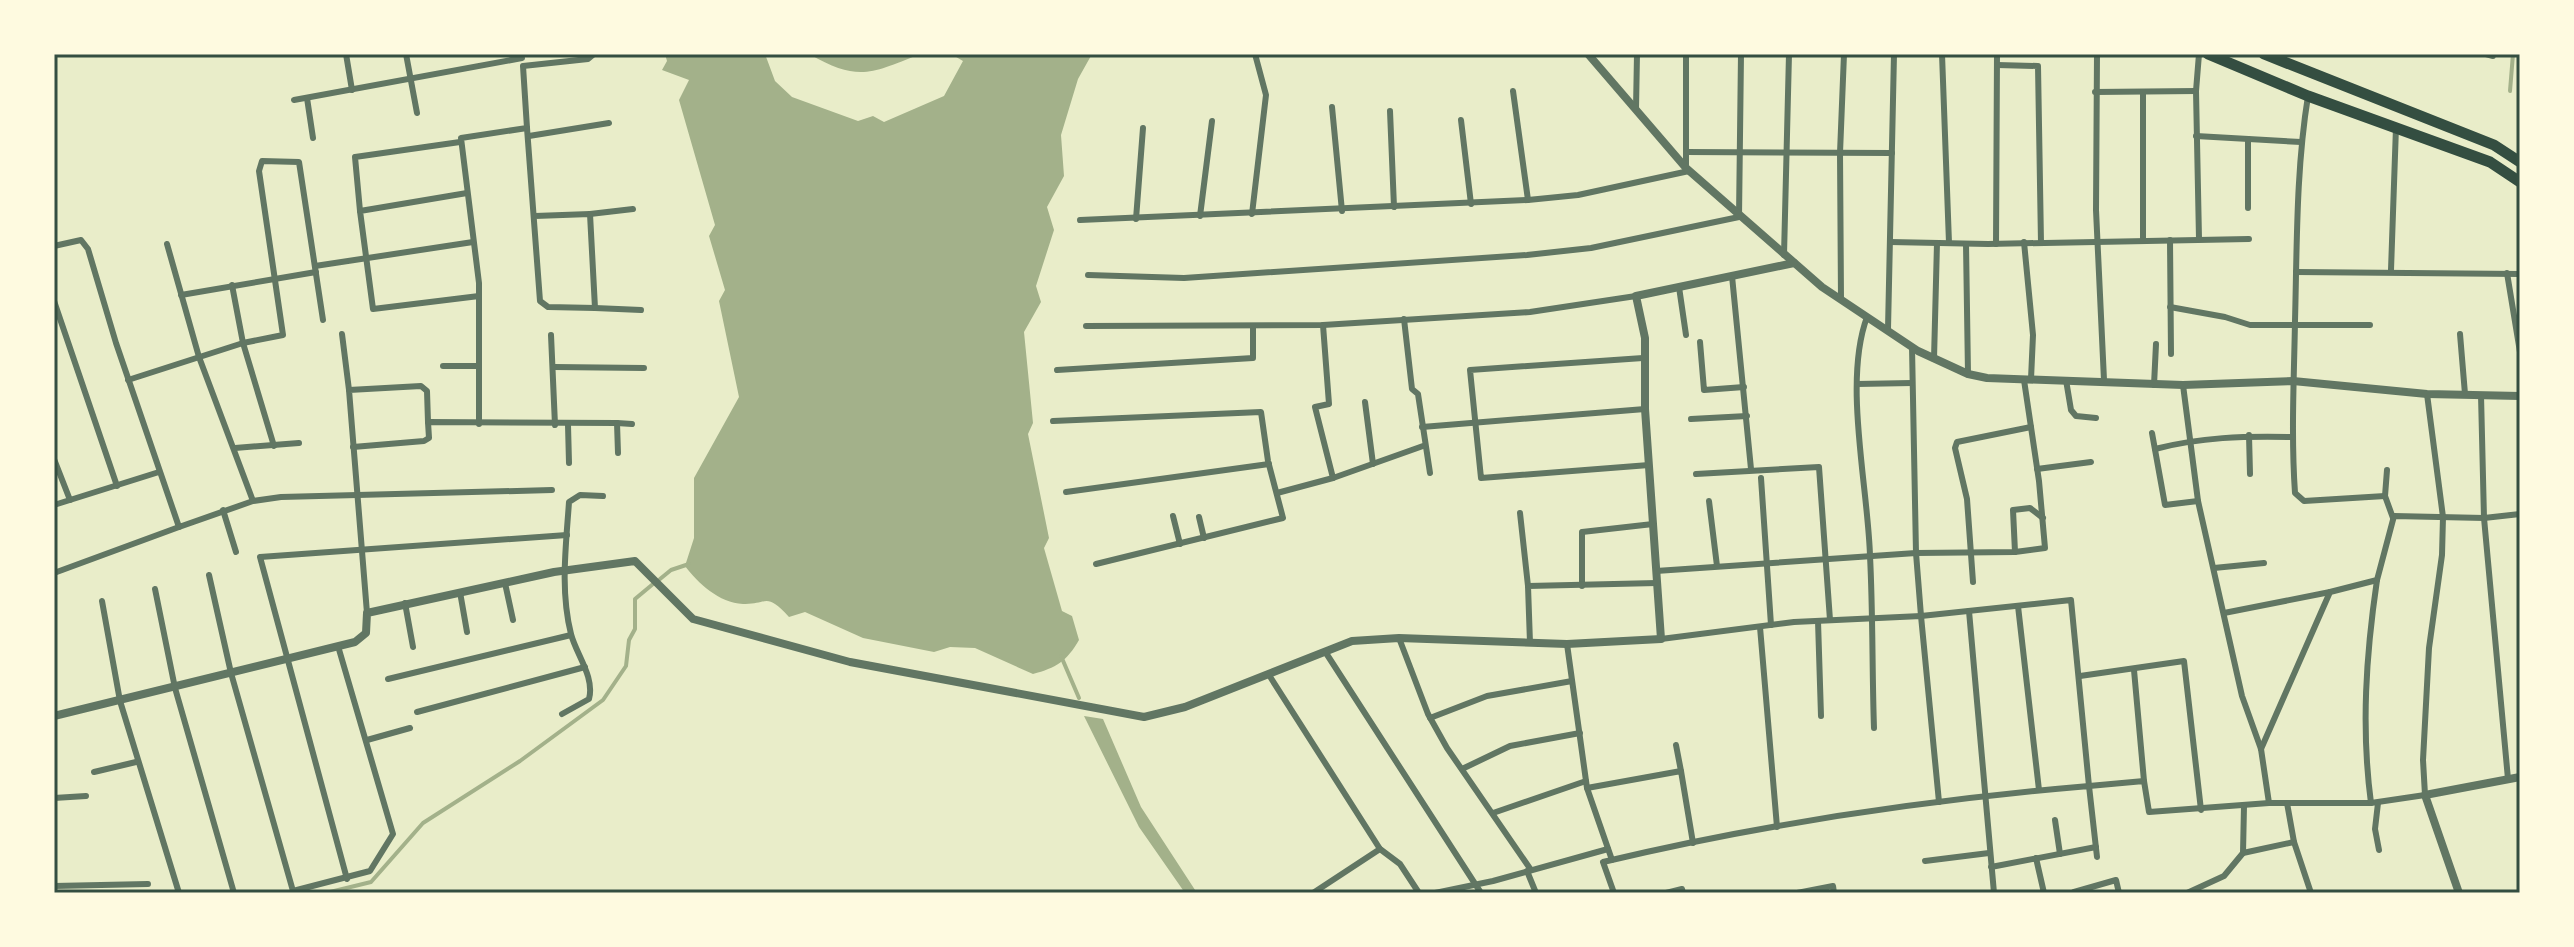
<svg xmlns="http://www.w3.org/2000/svg" width="2574" height="947" viewBox="0 0 2574 947" font-family="Roboto,sans-serif">
<rect width="100%" height="100%" fill="#e9edc9"/>
<g fill="#a3b18a">
<path d="M665 54H765L775 81 792 97 858 121 873 116 884 122 944 96 963 61 951 54H1092L1078 79 1061 135 1064 176 1047 207 1054 230 1036 286 1041 302 1024 332 1033 423 1028 434 1049 538 1044 548 1062 611 1072 616 1079 640C1067 661 1056 668 1033 674L975 648 950 647 934 652 863 638 805 612 789 617C765 591 768 605 743 604 719 603 698 583 685 566L694 538V478L739 397 719 301 725 290 709 236 715 225 679 100 689 80 662 70 667 61Z"/>
<path d="M809 54H920C870 74 859 82 809 54Z"/>
<path d="M1084 716 1103 719 1141 807 1197 893H1185L1139 827Z"/>
</g>
<g fill="none" stroke-linecap="round" stroke-linejoin="round">
<g stroke="#a3b18a" stroke-width="4">
<path d="M2510 91 2513 54"/>
<path d="M660 579 671 570 689 564"/>
<path d="M1061 656 1079 698"/>
<path d="M326 893 371 882 423 823 520 761 603 700 626 666 629 640 635 629V599L653 584"/>
</g>
<g stroke="#617663" stroke-width="6">
<path d="M346 54 352 90"/>
<path d="M406 54 417 113"/>
<path d="M1942 54 1949 243"/>
<path d="M2097 54 2096 210 2104 380"/>
<path d="M2486 54 2493 56"/>
<path d="M1997 65 2038 66 2041 243"/>
<path d="M1513 91 1528 200"/>
<path d="M2095 92 2196 91"/>
<path d="M2143 92V241"/>
<path d="M2308 96C2296 170 2297 246 2295 321 2294 379 2291 435 2295 493L2304 501 2385 496"/>
<path d="M307 98 313 138"/>
<path d="M294 100 522 58"/>
<path d="M1332 107 1342 211"/>
<path d="M1636 109 1637 54"/>
<path d="M1390 111 1394 207"/>
<path d="M1461 120 1471 204"/>
<path d="M527 128 540 301 548 307 595 308 590 214 535 216"/>
<path d="M529 136 609 123"/>
<path d="M2196 136 2301 142"/>
<path d="M1686 152 1892 153"/>
<path d="M1686 168V54"/>
<path d="M467 193 360 211 373 309 479 296"/>
<path d="M2248 208V139"/>
<path d="M360 211 355 157 460 142"/>
<path d="M590 214 633 209"/>
<path d="M1252 214 1266 95 1255 54"/>
<path d="M1200 216 1212 121"/>
<path d="M1136 219 1143 128"/>
<path d="M1080 220 1528 200 1578 195 1689 171"/>
<path d="M2199 239 2196 91 2199 54"/>
<path d="M2170 240 2171 354"/>
<path d="M1890 242 1988 244 2249 239"/>
<path d="M2024 242 2033 335 2031 379"/>
<path d="M167 244 199 357 253 501"/>
<path d="M1966 244 1968 374"/>
<path d="M1996 244 1997 54"/>
<path d="M54 246 81 240 88 249 116 343 179 527 253 501 281 497 552 490"/>
<path d="M1784 255 1789 54"/>
<path d="M315 266 473 242"/>
<path d="M2391 270 2396 127"/>
<path d="M2296 272 2520 274"/>
<path d="M2507 273 2520 352"/>
<path d="M1088 275 1184 278 1527 255 1591 248 1739 217 1741 54"/>
<path d="M1732 276 1751 469"/>
<path d="M232 285 243 343 274 446"/>
<path d="M1679 287 1686 335"/>
<path d="M181 295 316 272"/>
<path d="M1841 299 1840 153 1844 54"/>
<path d="M54 301 117 486"/>
<path d="M2170 307 2225 317 2250 325H2370"/>
<path d="M595 308 641 310"/>
<path d="M1867 317C1843 382 1868 486 1870 556 1873 613 1872 671 1874 728"/>
<path d="M1404 319 1412 389 1418 394 1430 473"/>
<path d="M1323 325 1329 404 1315 407 1333 478"/>
<path d="M1086 326 1323 325 1530 312 1636 296"/>
<path d="M1888 329 1894 54"/>
<path d="M342 334 349 390"/>
<path d="M2460 334 2465 394"/>
<path d="M551 335 555 425"/>
<path d="M1700 342 1704 390 1744 387"/>
<path d="M1912 347 1916 553 2015 552 2045 548 2039 481 2024 380"/>
<path d="M1643 358 1470 370 1481 478 1649 465"/>
<path d="M1934 359 1937 243"/>
<path d="M443 366H479"/>
<path d="M554 367 644 368"/>
<path d="M1057 370 1253 358V326"/>
<path d="M128 380 243 343 283 335 259 171 262 161 299 162 323 320"/>
<path d="M2066 380 2071 410 2076 416 2096 418"/>
<path d="M1857 384 1912 383"/>
<path d="M2154 385 2156 344"/>
<path d="M2183 385 2198 501 2242 696 2261 749 2269 803"/>
<path d="M2481 395 2484 518 2508 779"/>
<path d="M1365 402 1373 464"/>
<path d="M1691 419 1747 416"/>
<path d="M1053 421 1261 412 1268 461 1283 518 1096 564"/>
<path d="M479 424V283L461 138 527 128 523 66 588 59 594 54"/>
<path d="M568 425 569 463"/>
<path d="M1422 427 1645 409"/>
<path d="M2152 433 2165 505 2198 501"/>
<path d="M2249 435 2250 474"/>
<path d="M353 447 424 441 429 438 428 422 617 423"/>
<path d="M235 448 299 443"/>
<path d="M2155 449C2201 437 2244 436 2291 437"/>
<path d="M618 453 617 423 632 424"/>
<path d="M54 459 70 500"/>
<path d="M2037 469 2091 462"/>
<path d="M2387 470 2385 496 2393 518"/>
<path d="M1696 474 1819 467 1830 620"/>
<path d="M1761 478 1771 625"/>
<path d="M1066 492 1269 464"/>
<path d="M1277 493 1333 478 1423 446"/>
<path d="M1709 501 1717 566"/>
<path d="M54 505 159 472"/>
<path d="M223 510 236 552"/>
<path d="M1520 513 1528 586"/>
<path d="M1173 516 1180 544"/>
<path d="M1199 517 1204 538"/>
<path d="M2015 552 2013 510 2030 508 2043 518"/>
<path d="M2214 568 2264 563"/>
<path d="M1656 571 1916 553 1921 616 2071 600 2089 786 2144 781 2149 812 2269 803H2371L2425 795 2423 760 2429 648 2442 555 2443 517 2427 394"/>
<path d="M54 573 179 527"/>
<path d="M209 575 231 673 293 891 370 871 393 834 338 646"/>
<path d="M1973 582 1967 499 1955 448 1957 442 2031 427"/>
<path d="M505 583 513 620"/>
<path d="M1582 586V532L1653 524"/>
<path d="M155 589 175 688 234 893"/>
<path d="M460 592 467 632"/>
<path d="M102 601 120 701 179 893"/>
<path d="M405 603 413 647"/>
<path d="M2018 606 2039 790"/>
<path d="M1969 611 1994 893"/>
<path d="M367 613 349 390 421 386 427 391 428 422"/>
<path d="M2224 613 2330 592"/>
<path d="M1818 621 1821 716"/>
<path d="M1760 627 1777 827"/>
<path d="M1399 638 1428 714 1447 748 1531 870"/>
<path d="M1661 639 1794 622 1921 616 1939 802"/>
<path d="M1530 643 1528 586 1657 583"/>
<path d="M1567 644 1587 788 1612 860"/>
<path d="M1326 653 1481 893"/>
<path d="M2134 670 2144 781"/>
<path d="M1269 675 1380 849 1313 893"/>
<path d="M2080 676 2184 661 2201 810"/>
<path d="M388 679 571 635"/>
<path d="M417 712 585 667"/>
<path d="M562 714 589 699C595 677 576 654 571 634 560 590 566 546 569 502L580 495 603 496"/>
<path d="M1430 718 1487 696 1572 681"/>
<path d="M367 740 410 728"/>
<path d="M1676 745 1681 771"/>
<path d="M2261 749 2330 592 2377 580 2394 516 2484 518 2520 514"/>
<path d="M1462 769 1510 746 1580 733"/>
<path d="M94 772 136 762"/>
<path d="M1587 788 1681 771 1693 843"/>
<path d="M54 798 86 796"/>
<path d="M2287 803 2294 842 2311 893"/>
<path d="M2371 803C2361 728 2366 655 2377 580"/>
<path d="M2378 803 2375 829 2379 850"/>
<path d="M1493 813 1586 781"/>
<path d="M2055 820 2060 854"/>
<path d="M1380 849 1400 864 1419 893"/>
<path d="M2243 853 2294 842"/>
<path d="M2036 858 2044 893"/>
<path d="M1925 861 1989 853"/>
<path d="M1991 867 2096 847"/>
<path d="M1527 871 1536 893"/>
<path d="M347 879 260 557 567 535"/>
<path d="M54 886 148 884"/>
<path d="M2074 892 2116 880 2119 893"/>
<path d="M1435 893 1493 881 1608 849"/>
<path d="M1614 893 1603 862C1762 824 1926 800 2089 786L2097 857"/>
<path d="M1666 893 1682 889 1683 893"/>
<path d="M1797 893 1833 886 1834 893"/>
<path d="M2187 893 2224 876 2243 853 2244 806"/>
</g>
<g stroke="#617663" stroke-width="8">
<path d="M1588 54 1686 168 1822 287 1918 351 1968 374 1987 378 2183 385 2293 381 2427 394 2520 396"/>
<path d="M54 716 355 642 366 633 367 613 554 572 635 561 693 619 850 662 1144 717 1185 707 1352 641 1399 638 1567 644 1661 639 1645 409V338L1636 296 1794 263"/>
<path d="M2459 893 2425 795 2520 777"/>
</g>
<g stroke="#344e41" stroke-width="11">
<path d="M2208 54 2308 96 2490 162 2520 182"/>
<path d="M2264 54 2494 145 2520 162"/>
</g>
</g>
<rect width="2574" height="947" fill="none" stroke="#fefae0" stroke-width="112"/>
<rect x="56" y="56" width="2462" height="835" fill="none" stroke="#344e41" stroke-width="3"/>
</svg>
